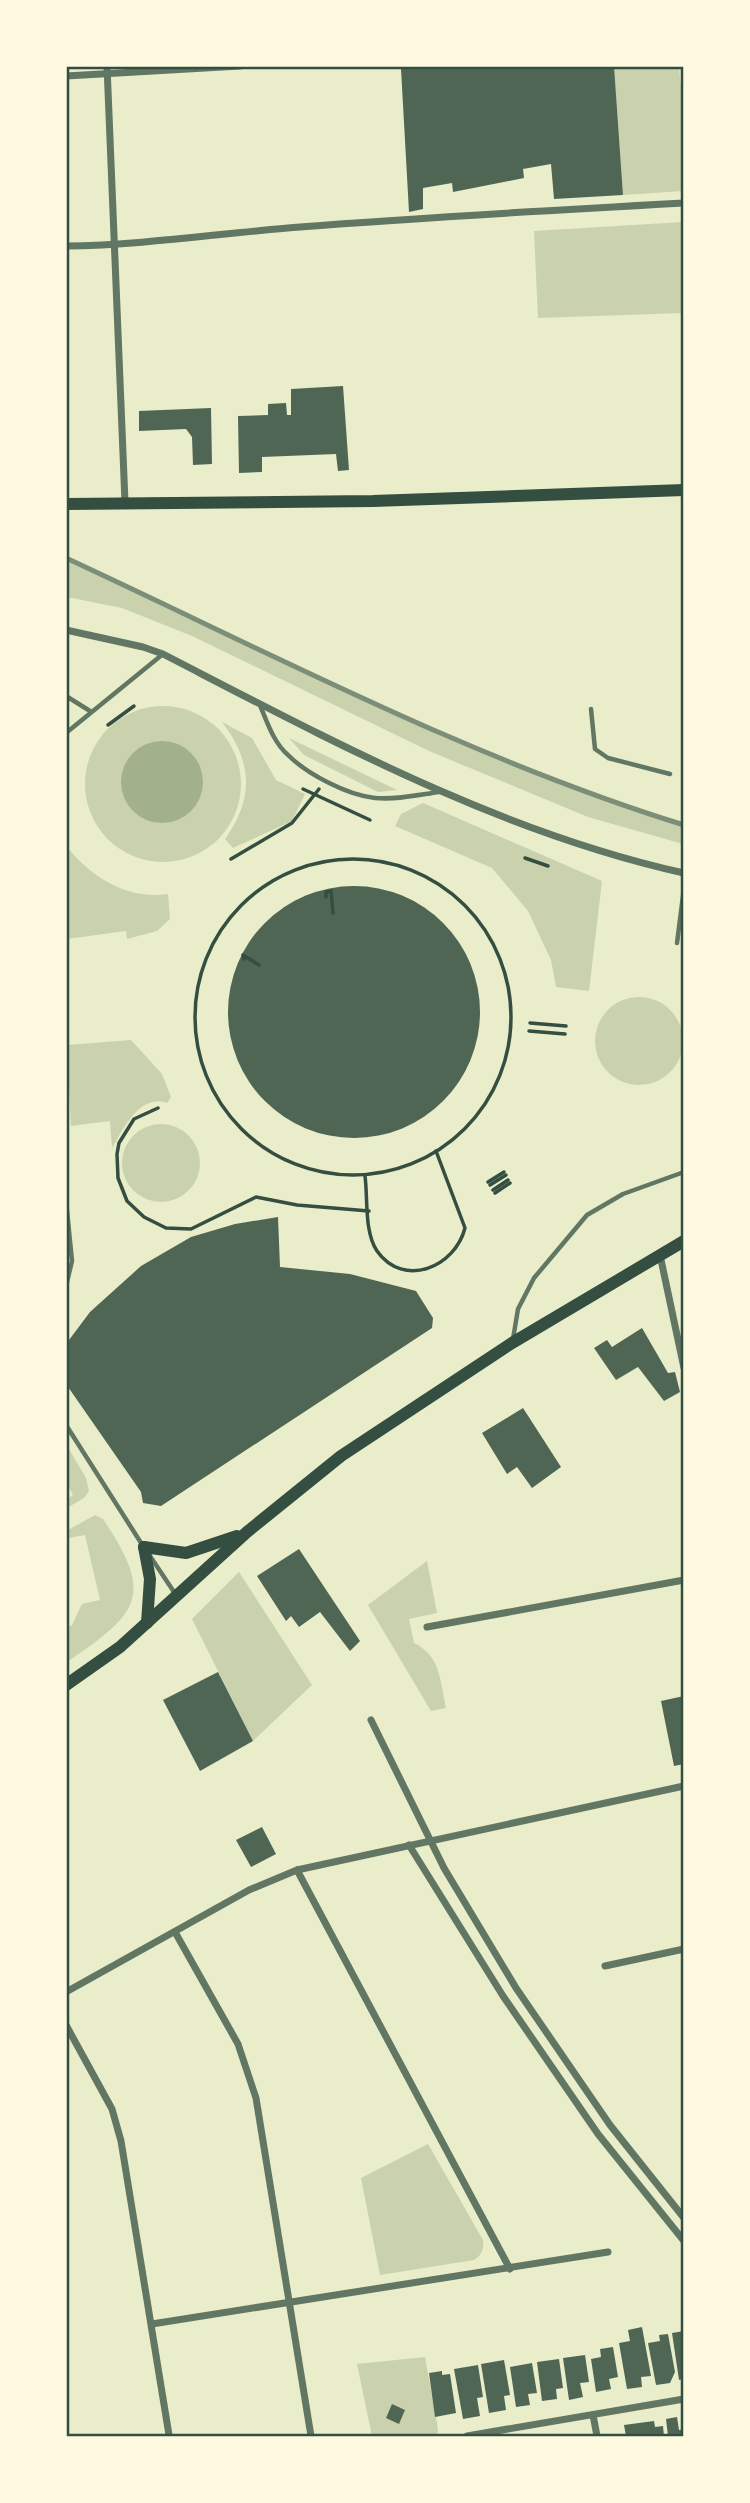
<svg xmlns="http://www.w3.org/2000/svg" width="750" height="2503" viewBox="0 0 750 2503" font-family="Arial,sans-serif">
<rect width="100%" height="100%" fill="#e9edc9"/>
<g fill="#cad2ad">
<path d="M614 67H679L684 122 683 191 623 195Z"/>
<path d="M683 222V313L538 318 534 231Z"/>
<path d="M66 560 498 760 599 798 683 825V844L588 817 429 751 192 636 122 608 67 597Z"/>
<circle cx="163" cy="784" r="78"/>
<path d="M222 722 252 738 276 780 305 794 292 821 233 848 225 839C254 798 253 763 222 722Z"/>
<path d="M289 738 397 790 378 792 304 755Z"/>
<path d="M423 803 602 881 589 991 556 987 551 960 528 911 492 868 395 826 401 814Z"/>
<path d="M67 847C92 878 128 900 168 894L170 919 157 931 127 939 126 931 67 939Z"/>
<circle cx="639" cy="1041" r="44"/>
<path d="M131 1040 162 1074 171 1097 167 1103C139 1094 124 1128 112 1148L110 1121 71 1126 67 1045Z"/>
<circle cx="161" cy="1163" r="39"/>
<path d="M66 1444 86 1478 89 1491 84 1498 67 1508V1499L73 1495 67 1484Z"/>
<path d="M95 1515 103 1519C155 1596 139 1613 67 1662V1627L72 1625 82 1604 100 1600 85 1535 69 1538 68 1530Z"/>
<path d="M427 1561 437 1613 409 1619 414 1643C441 1656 440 1681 446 1708L431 1711 368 1605Z"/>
<path d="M239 1572 312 1685 253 1741 192 1619Z"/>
<path d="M428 2144 483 2240C484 2249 482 2255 474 2260L380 2275 361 2178Z"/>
<path d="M425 2357 438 2429 437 2436H372L357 2364Z"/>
</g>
<circle fill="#a3b18a" cx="162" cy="782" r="41"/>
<g fill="#4f6655">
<path d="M431 66H614L623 195 554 199 551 164 523 169 524 178 453 192 452 183 423 188V209L409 212 401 69Z"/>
<path d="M343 386 349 470 338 471 336 454 262 457V472L239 473 238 416 268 415V404L286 403 287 415H291V389Z"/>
<path d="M211 408 212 464 193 465 192 437 186 429 139 431V411Z"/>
<circle cx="354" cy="1012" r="126"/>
<path d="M278 1217 280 1267 350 1274 416 1291 433 1318 432 1328 161 1506 143 1503 141 1492 66 1384V1344L90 1312 141 1266 191 1237 235 1224Z"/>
<path d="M642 1328 668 1373 675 1372 680 1392 664 1401 638 1367 616 1380 594 1348 607 1340 612 1347Z"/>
<path d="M523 1408 561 1467 532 1488 517 1467 507 1474 482 1433Z"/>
<path d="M299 1549 360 1641 350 1651 320 1612 299 1627 291 1616 286 1621 257 1576Z"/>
<path d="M218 1672 253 1741 200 1771 163 1700Z"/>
<path d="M684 1696V1764L674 1766 661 1701Z"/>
<path d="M262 1827 276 1854 251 1867 236 1840Z"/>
<path d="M642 2327 651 2376 641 2377 642 2387 627 2389 619 2343 630 2341 628 2330Z"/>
<path d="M684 2331V2379L679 2380 672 2333Z"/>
<path d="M668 2334 675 2372 670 2383 656 2385 648 2343 660 2341 659 2335Z"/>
<path d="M613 2347 618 2377 609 2379 611 2389 596 2392 591 2359 601 2357 600 2349Z"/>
<path d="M585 2355 589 2382 580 2383 583 2397 569 2400 563 2358Z"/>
<path d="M559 2359 563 2388 556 2389 557 2399 542 2401 537 2362Z"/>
<path d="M504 2360 510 2395 504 2396 506 2410 489 2413 481 2364Z"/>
<path d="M532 2363 537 2393 528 2394 530 2405 516 2407 510 2367Z"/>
<path d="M478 2365 483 2397 477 2398 480 2416 463 2419 454 2369Z"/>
<path d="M442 2371V2375L450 2374 456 2413 435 2417 429 2373Z"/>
<path d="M392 2404 405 2410 399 2424 386 2418Z"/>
<path d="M677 2417 679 2430 684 2429V2436H668L666 2419Z"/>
<path d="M654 2421 655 2427 663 2426 664 2436H626L624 2425Z"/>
</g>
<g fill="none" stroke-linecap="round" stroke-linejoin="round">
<g stroke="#344e41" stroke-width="3.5">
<path d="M108 725 134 706"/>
<path d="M303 789 370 820"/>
<path d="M525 858 548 866"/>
<circle cx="353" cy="1017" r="158"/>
<path d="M231 859 292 823 319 789"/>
<path d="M326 897V892L331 891 333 913"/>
<path d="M244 959 243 955 259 965"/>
<path d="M530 1023 566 1026"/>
<path d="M529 1031 565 1034"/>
<path d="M158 1108 134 1119 119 1143 117 1154 118 1178 127 1201 144 1217 166 1228 191 1229 256 1197 297 1205 369 1211"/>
<path d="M365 1176C368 1198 364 1232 377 1251 404 1289 455 1267 465 1228L436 1151"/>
<path d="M488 1182 504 1172"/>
<path d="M490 1185 506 1175"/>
<path d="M493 1190 508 1180"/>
<path d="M495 1193 510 1183"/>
</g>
<g stroke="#617663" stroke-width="4.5">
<path d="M66 696 90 711"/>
<path d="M259 703C267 721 273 742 288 755 307 774 347 795 375 798 396 800 418 795 439 792"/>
<path d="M591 709 595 749 608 758 670 774"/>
<path d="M66 733 163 654"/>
<path d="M677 943 684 888"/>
<path d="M66 1201 72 1261 66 1286"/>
<path d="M513 1339 518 1309 534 1278 587 1215 623 1194 684 1172"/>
<path d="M66 1425 143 1546"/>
<path d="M150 1556 176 1595"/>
</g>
<g stroke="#617663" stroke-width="7">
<path d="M107 66 125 502"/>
<path d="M66 76 240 66"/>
<path d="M66 246C145 245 222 233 300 227 428 217 556 210 684 203"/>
<path d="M66 630 143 647 163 654C330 740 499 832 684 873"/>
<path d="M660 1255 684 1368"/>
<path d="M427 1627 684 1580"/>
<path d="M371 1720 444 1868 516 1988 610 2125 684 2218"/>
<path d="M409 1845 503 1996 598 2134 684 2241"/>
<path d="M297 1870 510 2269"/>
<path d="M175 1932 238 2044 256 2098 311 2436"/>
<path d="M605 1966 684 1949"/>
<path d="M66 1992 249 1890 297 1870 684 1786"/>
<path d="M66 2025 112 2109 121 2141 169 2435"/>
<path d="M152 2324 608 2252"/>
<path d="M593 2415 597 2436"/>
<path d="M467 2436 684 2399"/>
</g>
<g stroke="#344e41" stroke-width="12">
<path d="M144 1547 186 1553 237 1536"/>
<path d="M144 1547 150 1579 147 1623"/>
<path d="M66 1685 120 1647 247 1532 341 1456 512 1343 684 1241"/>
</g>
<path stroke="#344e41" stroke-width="12" d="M66 504 373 501 684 490"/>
<path stroke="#7c8e77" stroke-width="5" d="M66 558C271 653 468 758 684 825"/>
</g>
<rect width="750" height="2503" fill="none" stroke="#fefae0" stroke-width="136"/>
<rect x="68" y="68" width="614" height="2367" fill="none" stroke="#344e41" stroke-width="2.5"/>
</svg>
